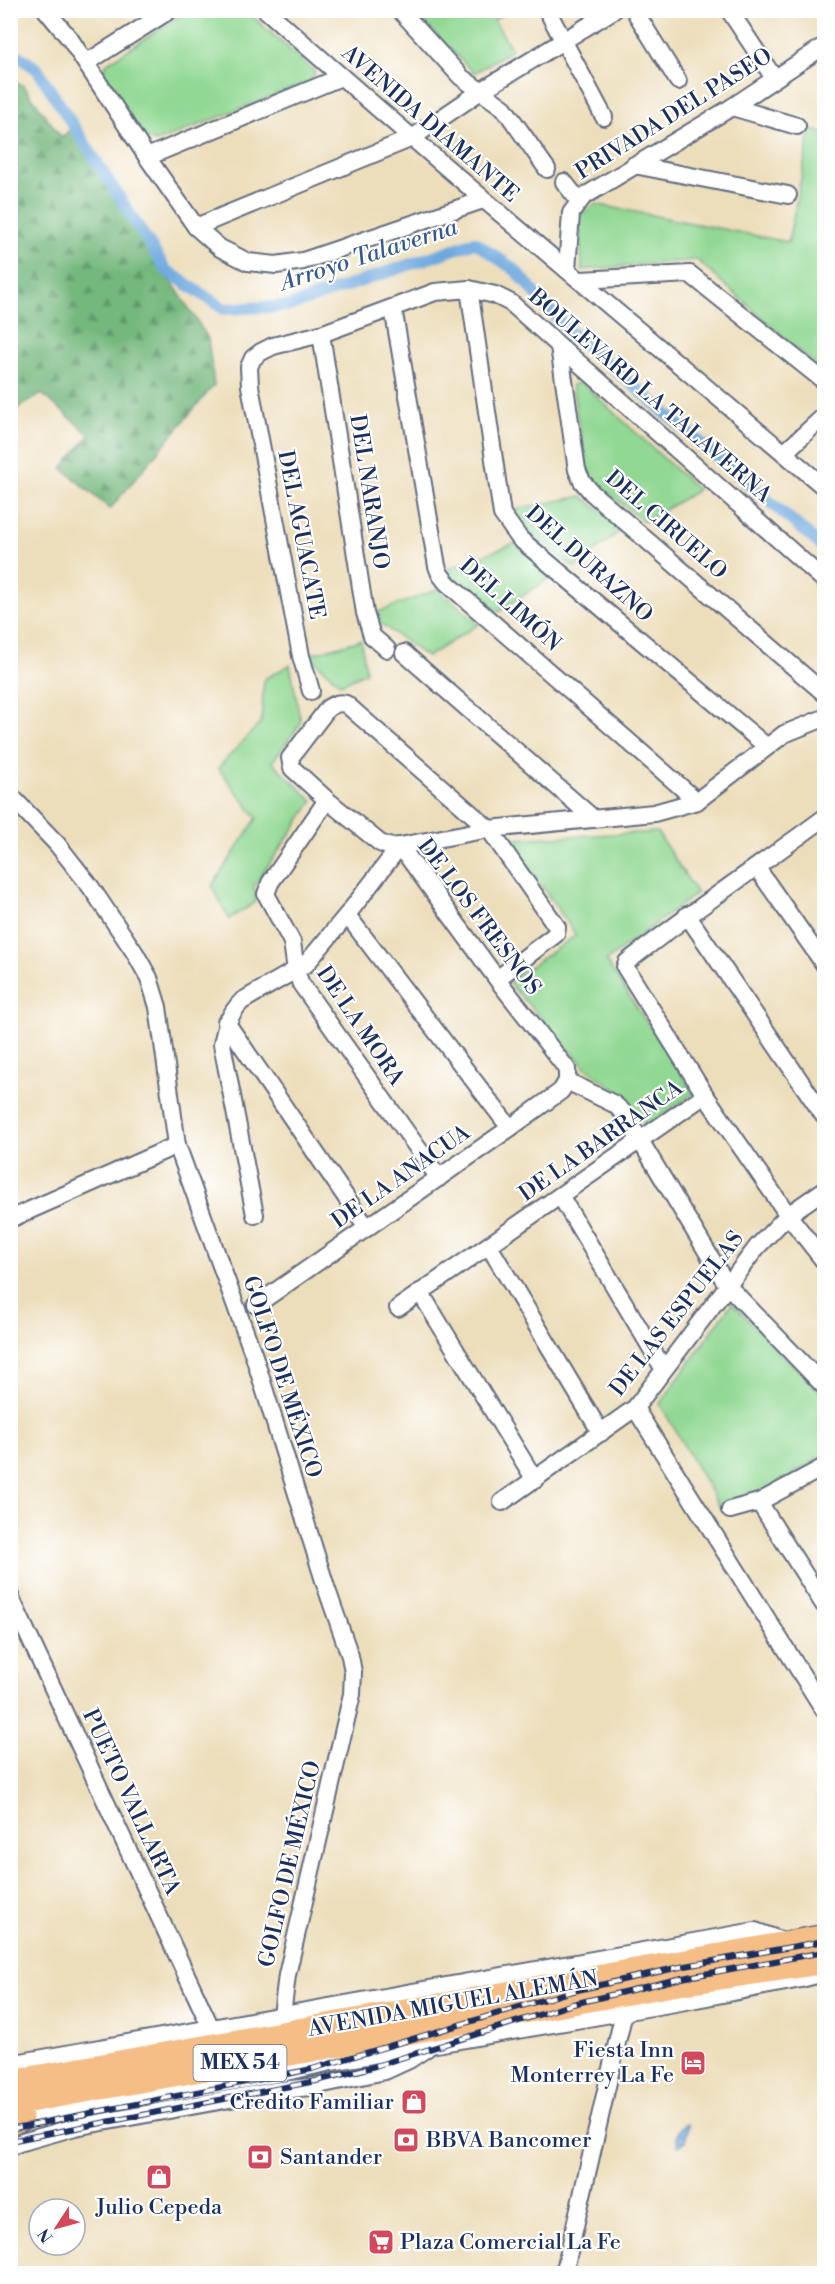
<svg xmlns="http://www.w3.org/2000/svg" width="835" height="2284" viewBox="0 0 835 2284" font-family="'Libre Bodoni',serif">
<defs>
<pattern id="forest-firs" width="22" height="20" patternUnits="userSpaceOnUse" patternTransform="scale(1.5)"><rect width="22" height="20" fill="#74b87d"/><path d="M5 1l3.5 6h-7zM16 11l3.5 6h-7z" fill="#5e966a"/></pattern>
<pattern id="water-rules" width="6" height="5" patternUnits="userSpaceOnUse" patternTransform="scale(1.5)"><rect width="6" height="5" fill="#6ea9de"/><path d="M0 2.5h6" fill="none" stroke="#5a8ab7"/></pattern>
</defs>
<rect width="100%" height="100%" fill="#fff"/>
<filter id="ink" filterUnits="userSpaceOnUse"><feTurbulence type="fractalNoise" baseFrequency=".0167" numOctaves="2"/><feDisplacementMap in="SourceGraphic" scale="12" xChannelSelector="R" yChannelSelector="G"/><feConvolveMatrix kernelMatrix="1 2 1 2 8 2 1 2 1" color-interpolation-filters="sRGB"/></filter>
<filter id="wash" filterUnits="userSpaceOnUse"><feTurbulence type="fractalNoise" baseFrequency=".008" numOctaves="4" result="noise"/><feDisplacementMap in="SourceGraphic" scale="24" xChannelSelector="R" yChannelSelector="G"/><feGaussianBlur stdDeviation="1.35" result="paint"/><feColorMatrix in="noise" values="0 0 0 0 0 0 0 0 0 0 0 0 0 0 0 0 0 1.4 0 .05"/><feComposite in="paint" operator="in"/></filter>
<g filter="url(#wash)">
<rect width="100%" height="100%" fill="#eddebb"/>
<path fill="url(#forest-firs)" stroke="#48746e" stroke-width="1.5" d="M11 80 24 86 62 138 72 127 208 338 214 385 110 509 62 468 90 435 42 394 11 412Z"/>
<g fill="#91d893" stroke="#568478" stroke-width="1.5">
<path d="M189 10 246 11 315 72 311 81 156 142 145 138 103 74 106 64Z"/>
<path d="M413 11H508L494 20 512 50 474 73Z"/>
<path d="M811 130 824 133V373L697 260 582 270 580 215 595 204 788 242Z"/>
<path d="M581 382 698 490 644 522 587 475 572 385Z"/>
<path d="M582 496 622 529 575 568 518 524 517 509Z"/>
<path d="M515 543 553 576 498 612 448 575V569Z"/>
<path d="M438 589 479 624 427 657 380 623 376 613Z"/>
<path d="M361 640 366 672 341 684 308 655Z"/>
<path d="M290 665 301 723 272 762 313 801 254 886 256 902 229 919 212 886 257 818 218 768 261 722 264 679Z"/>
<path d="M657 832 697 893 606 961 694 1093 647 1126 615 1089 585 1067 508 982 576 935 509 839Z"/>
<path d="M732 1303 824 1396V1455L755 1500 720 1508 660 1404Z"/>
</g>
<path fill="url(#water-rules)" stroke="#446c9e" stroke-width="1.5" d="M686 2124 688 2125 685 2142 679 2146 677 2145C677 2138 675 2129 686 2124Z"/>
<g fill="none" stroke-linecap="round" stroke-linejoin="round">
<path stroke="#6ea9de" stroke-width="12" d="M10 50 37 69 166 270 224 309 289 306 475 242 515 270 566 328 824 548"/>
</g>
</g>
<g filter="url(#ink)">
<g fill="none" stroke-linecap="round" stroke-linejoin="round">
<g stroke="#646c7f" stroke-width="20">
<g id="minor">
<path d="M46 10 70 39 147 157 196 227 220 248 248 262 276 265 303 261 483 200"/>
<path d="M266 10C449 173 638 329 824 487"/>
<path d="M400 10 461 77 504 108 547 169"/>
<path d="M547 10 604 117"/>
<path d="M634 10 678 81"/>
<path d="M729 10 774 78"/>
<path d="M86 63 170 10"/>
<path d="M732 107 797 126"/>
<path d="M147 157 341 77"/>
<path d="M634 165 788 195"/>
<path d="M564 182 579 201"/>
<path d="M196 227 412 138 481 91 614 10"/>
<path d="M567 270 571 213 583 197 732 107 824 46"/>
<path d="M581 280 690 274 824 381"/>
<path d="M469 289 502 514 520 539 766 746"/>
<path d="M393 308 437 566 440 574 447 583 697 801"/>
<path d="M321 334 365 613 372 636 387 649"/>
<path d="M559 346 577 470 582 481 592 493 824 693"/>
<path d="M784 453 824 416"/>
<path d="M404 653 594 819"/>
<path d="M311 691 301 656 250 386 249 367 253 358 261 352 273 346 321 334 435 292 469 289 495 295 511 303 824 580"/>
<path d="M10 795 57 844 90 886 135 953 149 978 158 1007 177 1145 254 1356 326 1587 350 1656 353 1672 352 1694 287 1975 282 2015"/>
<path d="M327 800 270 883 266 894 292 942 296 971 301 984 439 1178"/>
<path d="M824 818C759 866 691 912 627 962L625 967 705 1095 788 1215 824 1261"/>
<path d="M757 868 824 964"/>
<path d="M347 915 510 1128"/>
<path d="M687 915 824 1116"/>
<path d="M497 979 556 934 557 927 489 829 346 704C338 702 335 704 328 708L290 758 292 768 327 800 380 843 390 847 400 846 497 979 567 1069V1081L614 1104 623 1112 727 1285 824 1386"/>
<path d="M226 1022 367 1228"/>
<path d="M561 1197 663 1368"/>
<path d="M255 1215 222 1044C226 1026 229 1014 242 1001L306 964 347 915 400 846 489 829 654 813 697 801 784 734 824 718"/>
<path d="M10 1219 177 1145"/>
<path d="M489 1246 601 1433"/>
<path d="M420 1292 535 1480"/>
<path d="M256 1305 510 1128 561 1091 567 1081"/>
<path d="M398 1308 705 1095"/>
<path d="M635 1408 824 1710"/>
<path d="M502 1502 635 1408 757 1247 788 1215 824 1190"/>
<path d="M759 1502 824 1605"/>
<path d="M730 1510 759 1502 824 1467"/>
<path d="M10 1596 211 2028"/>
<path d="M10 2064 755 1931 788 1943"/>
<path d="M11 2121 286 2072 331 2062 675 2003 801 1979 824 1973"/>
<path d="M10 2147 19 2143 75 2127 274 2091 309 2087 385 2071 409 2060 427 2048"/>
<path d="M564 2274 624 2012"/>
</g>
</g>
<g stroke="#646c7f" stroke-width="24">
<path id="major" d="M10 2125 23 2119"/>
</g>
<g stroke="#646c7f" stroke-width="27">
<g id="highway">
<path d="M10 2082 824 1937"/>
<path d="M10 2104 670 1985 824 1962"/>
</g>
</g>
<use href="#minor" stroke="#fff" stroke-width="16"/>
<use href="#major" stroke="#f5be86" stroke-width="21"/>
<use href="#highway" stroke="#f5be86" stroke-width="24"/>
<g stroke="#1b2f5e" stroke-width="6">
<g id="rail">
<path d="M10 2129 312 2069 569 1992 680 1967 824 1941"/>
<path d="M10 2141 316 2081 369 2068 573 2004 682 1978 824 1952"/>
</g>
</g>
<use href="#rail" stroke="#fff" stroke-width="4" stroke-dasharray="11" stroke-linecap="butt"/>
</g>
</g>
<defs>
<g id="hotel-square" transform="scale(1.35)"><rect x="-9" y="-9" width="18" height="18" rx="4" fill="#d1495b" stroke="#fff"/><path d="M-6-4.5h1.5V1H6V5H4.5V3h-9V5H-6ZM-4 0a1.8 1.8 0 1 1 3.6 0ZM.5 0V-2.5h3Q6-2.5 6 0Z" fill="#fff"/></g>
<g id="shop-square" transform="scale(1.35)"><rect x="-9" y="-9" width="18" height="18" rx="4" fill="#d1495b" stroke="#fff"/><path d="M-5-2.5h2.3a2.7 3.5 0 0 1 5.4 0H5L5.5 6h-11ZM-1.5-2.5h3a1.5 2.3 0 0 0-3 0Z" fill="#fff"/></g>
<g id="bank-square" transform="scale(1.35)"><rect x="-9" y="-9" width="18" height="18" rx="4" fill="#d1495b" stroke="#fff"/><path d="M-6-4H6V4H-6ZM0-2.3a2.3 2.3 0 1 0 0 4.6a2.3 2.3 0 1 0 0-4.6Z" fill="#fff"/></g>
<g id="supermarket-square" transform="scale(1.35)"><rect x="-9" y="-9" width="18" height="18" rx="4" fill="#d1495b" stroke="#fff"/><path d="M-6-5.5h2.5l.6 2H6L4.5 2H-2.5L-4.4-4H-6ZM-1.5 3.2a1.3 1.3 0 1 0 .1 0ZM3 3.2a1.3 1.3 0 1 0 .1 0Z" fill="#fff"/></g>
</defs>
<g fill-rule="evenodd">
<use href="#hotel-square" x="693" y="2063"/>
<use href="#shop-square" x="414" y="2102"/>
<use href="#bank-square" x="406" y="2140"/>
<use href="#bank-square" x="260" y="2157"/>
<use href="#shop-square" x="159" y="2177"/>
<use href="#supermarket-square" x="381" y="2242"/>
</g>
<g text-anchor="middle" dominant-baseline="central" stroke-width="4.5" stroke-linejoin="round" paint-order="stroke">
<rect fill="#fff" stroke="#5f6d8e" stroke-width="1.5" x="193.5" y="2045" width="93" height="36" rx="4.5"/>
<g font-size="21" font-weight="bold" fill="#1b2f5e">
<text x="240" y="2063">MEX 54</text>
</g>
<g font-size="22" fill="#1b2f5e" stroke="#fff">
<text transform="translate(674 114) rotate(-32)">PRIVADA DEL PASEO</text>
<text transform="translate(430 124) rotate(41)">AVENIDA DIAMANTE</text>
<text transform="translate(650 396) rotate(41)">BOULEVARD LA TALAVERNA</text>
<text transform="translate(369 492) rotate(81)">DEL NARANJO</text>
<text transform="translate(666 525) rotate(41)">DEL CIRUELO</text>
<text transform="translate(301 535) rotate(79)">DEL AGUACATE</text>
<text transform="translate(589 564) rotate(42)">DEL DURAZNO</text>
<text transform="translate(510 605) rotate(42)">DEL LIMÓN</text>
<text transform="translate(479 917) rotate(53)">DE LOS FRESNOS</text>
<text transform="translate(360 1026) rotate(56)">DE LA MORA</text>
<text transform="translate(601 1141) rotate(-35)">DE LA BARRANCA</text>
<text transform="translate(401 1177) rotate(-35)">DE LA ANACUA</text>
<text transform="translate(677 1314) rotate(-52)">DE LAS ESPUELAS</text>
<text transform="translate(282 1377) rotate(72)">GOLFO DE MÉXICO</text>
<text transform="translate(131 1802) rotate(65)">PUETO VALLARTA</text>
<text transform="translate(290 1864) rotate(-77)">GOLFO DE MÉXICO</text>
<text transform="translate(453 2004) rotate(-10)">AVENIDA MIGUEL ALEMÁN</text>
</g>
<g font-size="22" fill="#1b2f5e" stroke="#fff" text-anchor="start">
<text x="674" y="2050" text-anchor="end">Fiesta Inn<tspan x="674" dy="25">Monterrey La Fe</tspan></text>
<text x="394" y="2102" text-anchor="end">Credito Familiar</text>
<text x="426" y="2140">BBVA Bancomer</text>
<text x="280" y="2157">Santander</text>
<text x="159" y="2207" text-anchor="middle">Julio Cepeda</text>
<text x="400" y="2242">Plaza Comercial La Fe</text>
</g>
<g font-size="24" font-style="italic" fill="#385a8b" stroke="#fff">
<text transform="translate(369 255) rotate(-18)">Arroyo Talaverna</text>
</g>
</g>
<rect width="835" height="2284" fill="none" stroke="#fff" stroke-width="36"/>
<g transform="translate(57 2227) rotate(234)"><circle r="28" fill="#ffffff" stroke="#a4acbf" stroke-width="1.5"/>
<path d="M0-4.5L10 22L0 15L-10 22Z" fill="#d1495b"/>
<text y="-9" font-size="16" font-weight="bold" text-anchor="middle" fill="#1b2f5e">N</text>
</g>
</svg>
